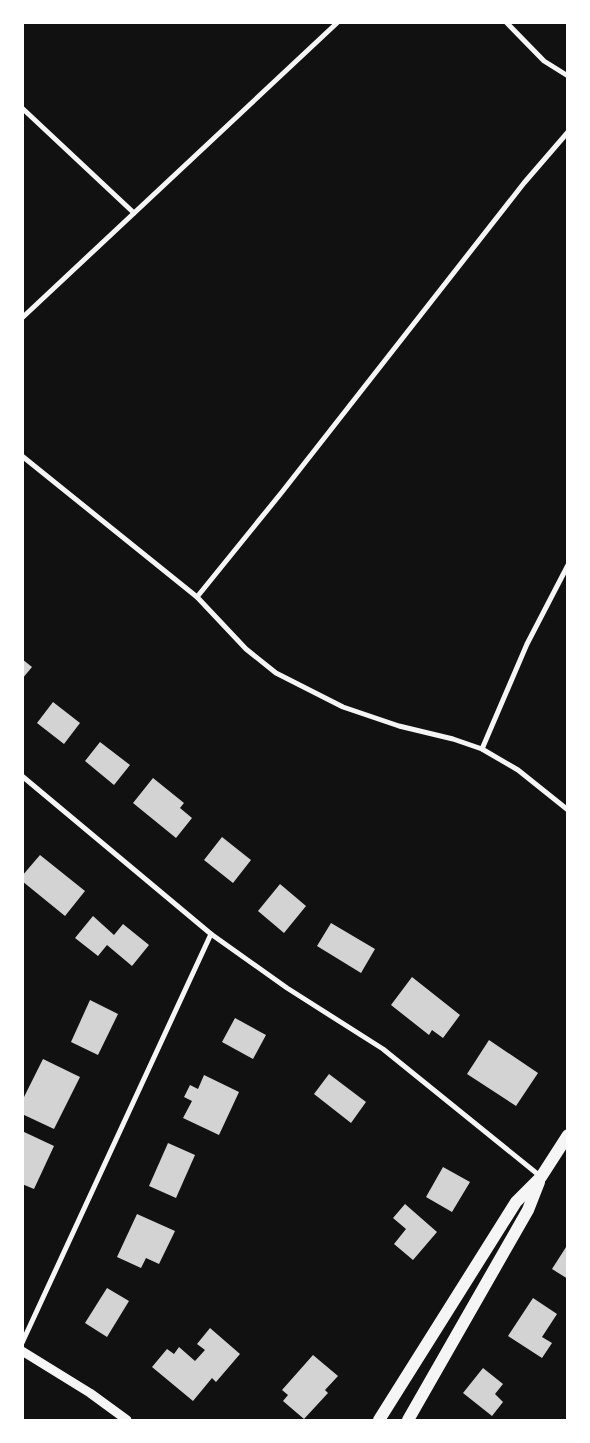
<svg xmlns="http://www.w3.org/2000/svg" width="590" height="1443" viewBox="0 0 590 1443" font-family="Montserrat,sans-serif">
<rect width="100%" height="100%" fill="#111"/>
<g fill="#d3d3d3">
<path d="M22 659 32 667 22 679Z"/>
<path d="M53 702 80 723 64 744 37 723Z"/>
<path d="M100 742 130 765 114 785 85 761Z"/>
<path d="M153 778 184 803 180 808 192 818 176 838 133 803Z"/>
<path d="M222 837 251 860 233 883 204 860Z"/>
<path d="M40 855 85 891 65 916 22 881V876Z"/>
<path d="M280 884 306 906 284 933 258 911Z"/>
<path d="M93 916 114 935 123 924 149 945 132 966 107 945 98 956 75 938Z"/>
<path d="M331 923 375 949 361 973 317 946Z"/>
<path d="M412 977 460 1015 443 1038 432 1030 429 1035 391 1005Z"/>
<path d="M90 1000 118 1014 98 1055 71 1042Z"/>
<path d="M235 1018 266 1035 253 1059 222 1042Z"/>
<path d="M489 1040 538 1073 516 1106 467 1074Z"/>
<path d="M43 1059 80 1077 54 1129 22 1114V1101Z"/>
<path d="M329 1074 366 1102 351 1123 314 1094Z"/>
<path d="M204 1075 239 1092 219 1135 183 1118 192 1101 184 1097 190 1085 198 1089Z"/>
<path d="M22 1131 54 1146 34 1189 22 1184Z"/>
<path d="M168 1143 195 1155 176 1198 149 1186Z"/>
<path d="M443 1167 470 1182 452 1212 426 1197Z"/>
<path d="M405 1204 437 1232 413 1260 394 1244 406 1229 393 1218Z"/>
<path d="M137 1214 175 1231 159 1264 146 1258 141 1268 117 1257Z"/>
<path d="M568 1244V1279L552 1269Z"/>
<path d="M107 1288 129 1301 107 1337 85 1323Z"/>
<path d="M533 1298 557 1314 542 1337 552 1343 542 1358 508 1336Z"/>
<path d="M210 1328 240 1354 216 1382 212 1378 193 1401 152 1367 167 1349 174 1354 179 1347 195 1361 205 1350 197 1344Z"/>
<path d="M313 1355 338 1376 325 1390 328 1393 304 1419 283 1401 288 1395 282 1390Z"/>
<path d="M483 1368 503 1384 495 1394 503 1402 492 1416 463 1393Z"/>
</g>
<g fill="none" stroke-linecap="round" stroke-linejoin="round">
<g stroke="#f5f5f5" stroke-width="5">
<path d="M506 22 544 61 568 76"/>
<path d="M22 108 134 213"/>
<path d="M22 318 338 22"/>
<path d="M22 456 197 597 246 649 276 673 343 707 399 726 453 739 482 749 518 770 568 810"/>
<path d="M197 597 282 492 524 183 568 132"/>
<path d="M482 749 527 644 568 565"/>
<path d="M22 776 211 934 287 988 383 1049 540 1176"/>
<path d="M22 1343 211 934"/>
</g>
<path stroke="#f5f5f5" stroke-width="9" d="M22 1351 90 1393 127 1420"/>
<g stroke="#f5f5f5" stroke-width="12">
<path d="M379 1420 516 1202 541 1177 568 1135"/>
<path d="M408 1420 528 1210 539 1182"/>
</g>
</g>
<rect width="590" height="1443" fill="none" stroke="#ffffff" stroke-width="48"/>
</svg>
